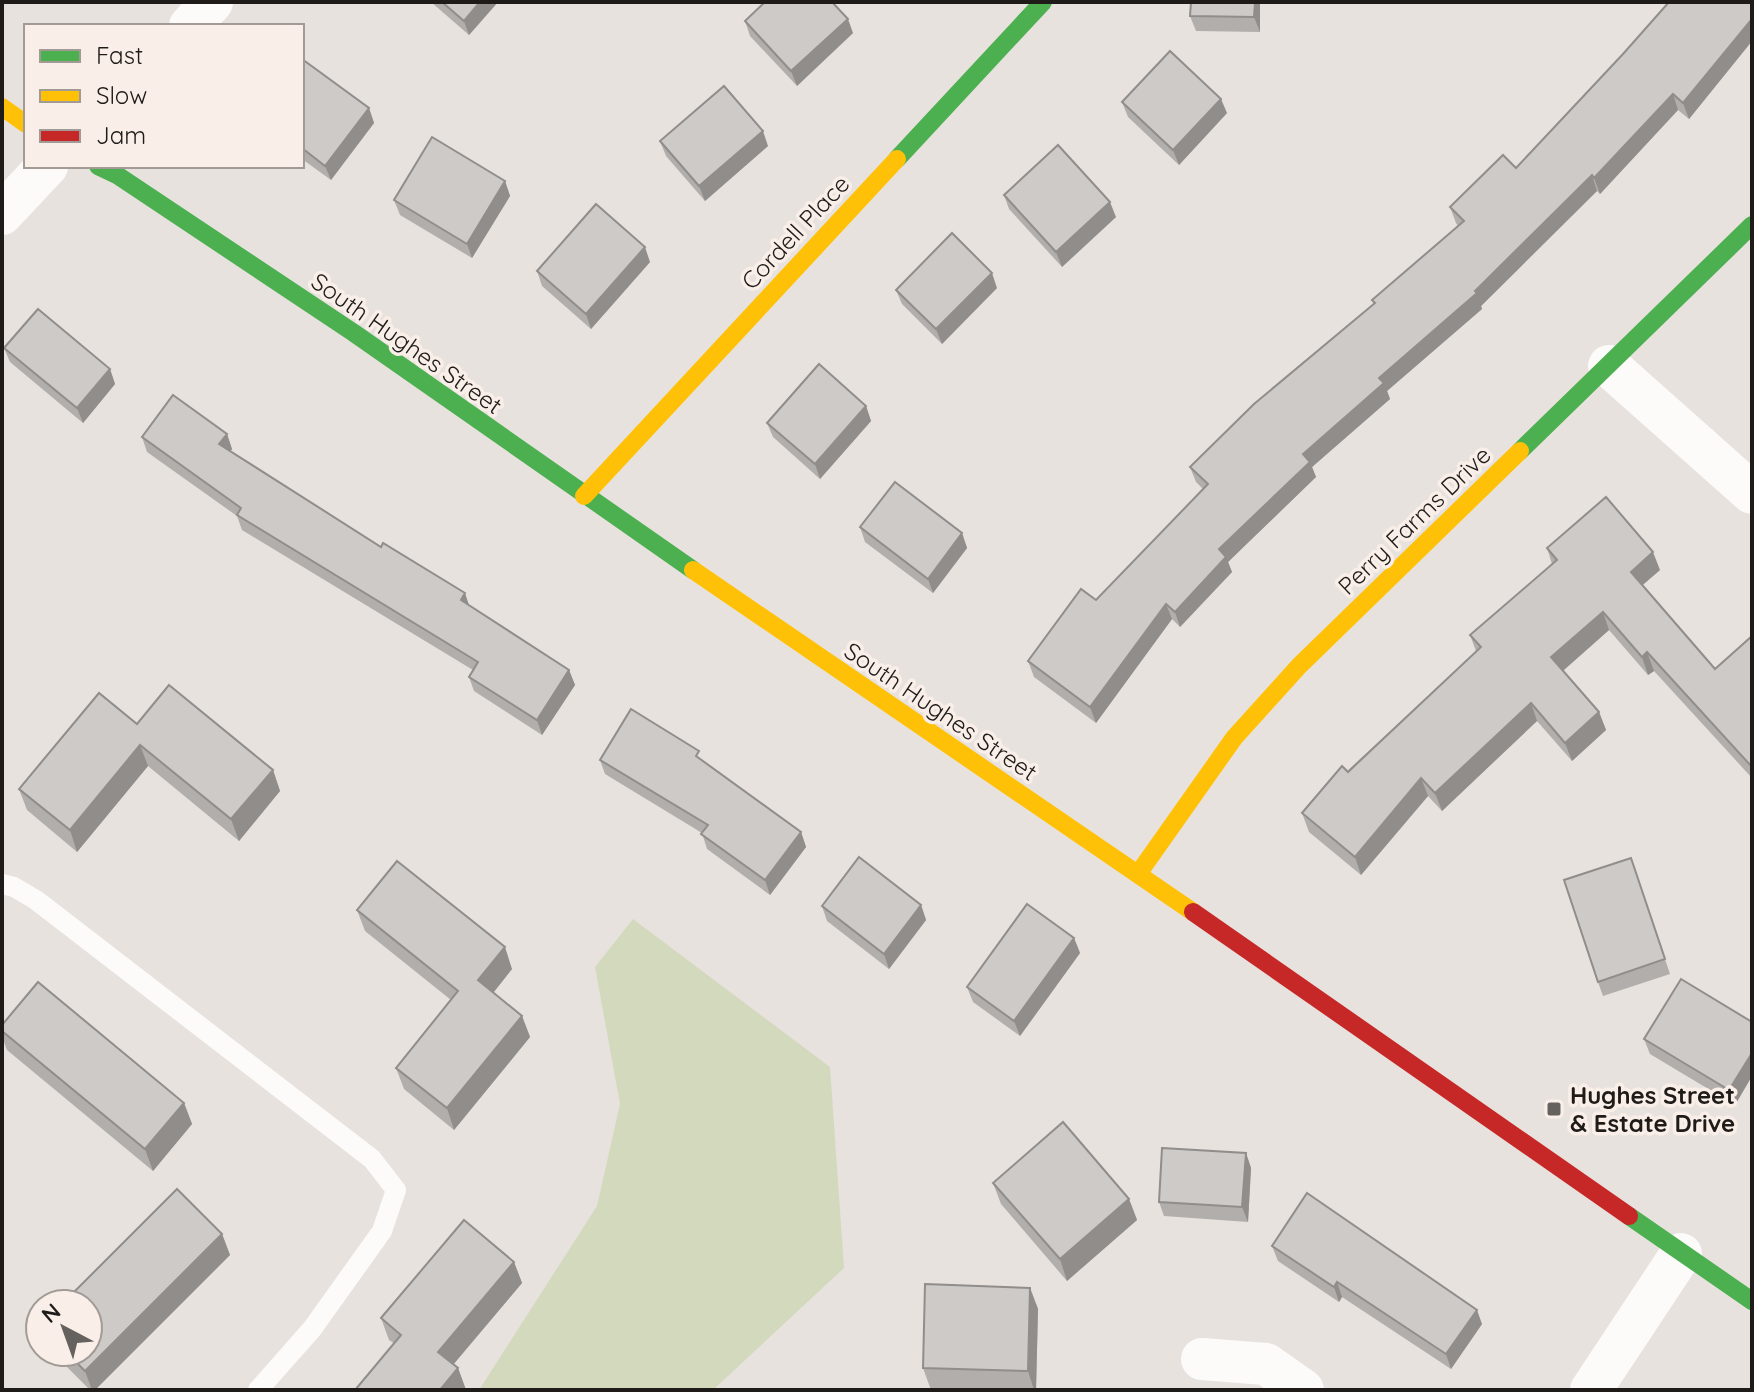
<svg xmlns="http://www.w3.org/2000/svg" width="1754" height="1392" viewBox="0 0 1754 1392" font-family="Quicksand,sans-serif">
<rect width="100%" height="100%" fill="#e8e2de"/>
<path fill="#d3d9bd" d="M633 919 830 1067 844 1268 713 1390H479L597 1206 620 1104 595 967Z"/>
<g fill="none" stroke-linecap="round" stroke-linejoin="round">
<path stroke="#fcfbfa" stroke-width="20" d="M2 884 14 887 36 900 372 1159 396 1190 382 1231 312 1329 258 1390"/>
<g stroke="#fcfbfa" stroke-width="42">
<path d="M190 26 212 2"/>
<path d="M2 214 47 166"/>
<path d="M1609 366 1752 493"/>
<path d="M1202 1359 1266 1364 1303 1390"/>
<path d="M1591 1390 1681 1254"/>
</g>
<g stroke="#4caf50" stroke-width="18">
<path d="M897 159 1043 2"/>
<path d="M98 166 117 175 354 333 693 570"/>
<path d="M1520 451 1752 225"/>
<path d="M1629 1216 1752 1301"/>
</g>
<g stroke="#ffc107" stroke-width="18">
<path d="M2 107 26 124"/>
<path d="M584 496 897 159"/>
<path d="M693 570 1193 912"/>
<path d="M1138 874 1234 738 1299 666 1520 451"/>
</g>
<path stroke="#c62828" stroke-width="18" d="M1193 912 1629 1216"/>
</g>
<g fill="#b1aeab">
<path d="M431 2H498L469 35Z"/>
<path d="M1191 2H1260V32L1196 31 1190 16Z"/>
<path d="M745 21 853 33 797 86 750 36Z"/>
<path d="M1752 41 1689 119 1678 110 1600 194 1597 191 1481 306 1482 309 1387 391 1390 399 1312 467 1316 477 1228 562 1232 572 1180 627 1172 619 1096 723 1034 677 1028 661 1096 600 1203 489 1196 482 1190 467 1374 304 1372 300 1458 226 1456 223 1450 207 1516 168Z"/>
<path d="M302 59 369 108 374 123 331 180 302 159Z"/>
<path d="M1122 102 1227 113 1179 165 1128 117Z"/>
<path d="M660 141 768 146 705 201 666 156Z"/>
<path d="M505 181 510 196 472 258 400 215 394 200Z"/>
<path d="M1004 195 1116 217 1062 267 1009 209Z"/>
<path d="M650 262 591 329 542 286 537 271Z"/>
<path d="M997 288 942 344 902 304 896 290Z"/>
<path d="M4 348 110 369 115 384 83 423 10 362Z"/>
<path d="M866 406 871 421 820 479 773 437 767 423Z"/>
<path d="M227 434 232 449 230 452 569 670 575 685 542 735 474 691 469 677 473 670 242 530 237 516 147 452 142 437Z"/>
<path d="M860 527 962 533 967 548 933 593 865 542Z"/>
<path d="M1547 548 1660 570 1642 585 1715 669 1752 636V778L1654 671 1648 675 1609 630 1563 671 1599 712 1606 730 1572 761 1537 721 1442 811 1428 796 1361 875 1309 832 1302 813 1476 651 1470 635 1552 564Z"/>
<path d="M137 724 273 770 280 791 239 841 148 766 77 852 27 810 19 789Z"/>
<path d="M600 760 703 761 801 832 806 847 770 895 707 849 702 833 605 774Z"/>
<path d="M1631 858 1670 974 1603 996 1598 982Z"/>
<path d="M921 905 926 920 889 969 827 921 822 906Z"/>
<path d="M357 910 512 969 493 993 522 1016 530 1037 454 1130 404 1089 396 1068 451 1000 365 931Z"/>
<path d="M1074 938 1080 953 1020 1036 973 1002 967 987Z"/>
<path d="M1752 1022V1076L1735 1105 1650 1054 1644 1039Z"/>
<path d="M2 1025 184 1103 192 1124 153 1171 7 1050 2 1037Z"/>
<path d="M1246 1153 1251 1168 1248 1222 1164 1216 1159 1202Z"/>
<path d="M993 1183 1129 1199 1137 1220 1067 1281 1001 1204Z"/>
<path d="M222 1234 230 1255 95 1390H90L52 1352H88Z"/>
<path d="M1272 1246 1482 1324 1451 1369 1342 1297 1339 1302 1278 1261Z"/>
<path d="M514 1262 522 1283 453 1365 458 1368 466 1390 389 1340 381 1318Z"/>
<path d="M1030 1288 1038 1309 1036 1390H931L923 1368Z"/>
</g>
<g fill="#908d8b">
<path d="M480 2H498L469 35 464 21Z"/>
<path d="M1255 2H1260V32L1254 17Z"/>
<path d="M848 19 853 33 797 86 791 71Z"/>
<path d="M1752 19V41L1689 119 1683 103Z"/>
<path d="M1673 94 1678 110 1600 194 1594 178Z"/>
<path d="M1221 99 1227 113 1179 165 1173 150Z"/>
<path d="M369 108 374 123 331 180 325 166Z"/>
<path d="M763 131 768 146 705 201 699 186Z"/>
<path d="M1592 175 1597 191 1481 306 1482 309 1387 391 1390 399 1312 467 1316 477 1228 562 1232 572 1180 627 1175 612 1219 549 1303 454 1379 378 1475 291Z"/>
<path d="M505 181 510 196 472 258 467 244Z"/>
<path d="M1110 202 1116 217 1062 267 1056 252Z"/>
<path d="M645 247 650 262 591 329 586 314Z"/>
<path d="M992 273 997 288 942 344 936 329Z"/>
<path d="M110 369 115 384 83 423 77 408Z"/>
<path d="M866 406 871 421 820 479 815 464Z"/>
<path d="M227 434 232 449 225 459 219 444Z"/>
<path d="M962 533 967 548 933 593 928 579Z"/>
<path d="M1653 552 1660 570 1637 590 1631 572Z"/>
<path d="M465 593 470 608 461 600Z"/>
<path d="M1166 604 1172 619 1096 723 1090 707Z"/>
<path d="M1603 612 1609 630 1558 675 1551 657Z"/>
<path d="M1647 652 1654 671 1648 675 1642 657Z"/>
<path d="M569 670 575 685 542 735 537 720Z"/>
<path d="M1531 703 1537 721 1442 811 1435 793Z"/>
<path d="M1599 712 1606 730 1572 761 1565 743Z"/>
<path d="M140 745 148 766 77 852 70 830Z"/>
<path d="M273 770 280 791 239 841 231 819Z"/>
<path d="M1421 778 1428 796 1361 875 1355 857Z"/>
<path d="M801 832 806 847 770 895 765 880Z"/>
<path d="M921 905 926 920 889 969 884 954Z"/>
<path d="M1074 938 1080 953 1020 1036 1014 1021Z"/>
<path d="M505 947 512 969 486 1002 478 980Z"/>
<path d="M522 1016 530 1037 454 1130 447 1108Z"/>
<path d="M1752 1053V1076L1735 1105 1729 1090Z"/>
<path d="M184 1103 192 1124 153 1171 145 1149Z"/>
<path d="M1246 1153 1251 1168 1248 1222 1242 1207Z"/>
<path d="M1129 1199 1137 1220 1067 1281 1060 1259Z"/>
<path d="M222 1234 230 1255 95 1390H92L85 1371Z"/>
<path d="M514 1262 522 1283 446 1373 438 1352Z"/>
<path d="M1337 1282 1342 1297 1339 1302 1334 1287Z"/>
<path d="M1030 1288 1038 1309 1036 1390H1034L1028 1371Z"/>
<path d="M1477 1310 1482 1324 1451 1369 1446 1354Z"/>
<path d="M458 1368 466 1390H440Z"/>
</g>
<g fill="#cecac7" stroke="#908d8b" stroke-width="2">
<path d="M442 2H480L464 21Z"/>
<path d="M765 2H832L848 19 791 71 745 21Z"/>
<path d="M1191 2H1255L1254 17 1190 16Z"/>
<path d="M1669 2H1752V19L1683 103 1673 94 1594 178 1592 175 1475 291 1477 293 1379 378 1384 383 1303 454 1310 462 1219 549 1226 557 1175 612 1166 604 1090 707 1028 661 1081 589 1096 600 1208 484 1190 467 1254 404 1375 303 1372 300 1464 221 1450 207 1503 155 1516 168 1623 54Z"/>
<path d="M1170 51 1221 99 1173 150 1122 102Z"/>
<path d="M302 59 369 108 325 166 302 148Z"/>
<path d="M724 86 763 131 699 186 660 141Z"/>
<path d="M432 137 505 181 467 244 394 200Z"/>
<path d="M1058 145 1110 202 1056 252 1004 195Z"/>
<path d="M596 204 645 247 586 314 537 271Z"/>
<path d="M952 233 992 273 936 329 896 290Z"/>
<path d="M38 309 110 369 77 408 4 348Z"/>
<path d="M819 364 866 406 815 464 767 423Z"/>
<path d="M173 395 227 434 219 444 381 547 383 543 465 593 461 600 569 670 537 720 469 677 478 662 237 515 241 508 142 437Z"/>
<path d="M895 482 962 533 928 579 860 527Z"/>
<path d="M1606 497 1653 552 1631 572 1715 669 1752 636V767L1647 652 1642 657 1603 612 1551 657 1599 712 1565 743 1531 703 1435 793 1421 778 1355 857 1302 813 1342 766 1348 772 1481 647 1470 635 1557 560 1547 548Z"/>
<path d="M169 685 273 770 231 819 140 745 70 830 19 789 99 693 137 724Z"/>
<path d="M631 709 699 751 696 756 801 832 765 880 701 834 708 825 600 760Z"/>
<path d="M859 857 921 905 884 954 822 906Z"/>
<path d="M1631 858 1665 959 1598 982 1564 880Z"/>
<path d="M397 861 505 947 478 980 522 1016 447 1108 396 1068 458 991 357 910Z"/>
<path d="M1027 904 1074 938 1014 1021 967 987Z"/>
<path d="M1681 979 1752 1022V1053L1729 1090 1644 1039Z"/>
<path d="M38 982 184 1103 145 1149 2 1031V1025Z"/>
<path d="M1063 1122 1129 1199 1060 1259 993 1183Z"/>
<path d="M1162 1148 1246 1153 1242 1207 1159 1202Z"/>
<path d="M177 1189 222 1234 85 1371 66 1352H88V1304H62Z"/>
<path d="M1307 1193 1477 1310 1446 1354 1337 1282 1334 1287 1272 1246Z"/>
<path d="M464 1220 514 1262 438 1352 458 1368 440 1390H355L401 1335 381 1318Z"/>
<path d="M925 1284 1030 1288 1028 1371 923 1368Z"/>
</g>
<rect fill="#65615e" stroke="#f9efe8" stroke-width="3" x="1546" y="1101" width="16" height="16" rx="4"/>
<g text-anchor="middle" dominant-baseline="central" stroke-width="7" stroke-linejoin="round" paint-order="stroke">
<g font-size="24" fill="#1e1b19" stroke="#f9efe8">
<text transform="translate(795 232) rotate(-47)">Cordell Place</text>
<text transform="translate(407 343) rotate(35)">South Hughes Street</text>
<text transform="translate(1414 520) rotate(-44)">Perry Farms Drive</text>
<text transform="translate(941 711) rotate(34)">South Hughes Street</text>
</g>
<g font-size="24" font-weight="bold" fill="#1e1b19" stroke="#f9efe8" text-anchor="start">
<text x="1570" y="1095">Hughes Street<tspan x="1570" dy="28">&amp; Estate Drive</tspan></text>
</g>
</g>
<rect width="1754" height="1392" fill="none" stroke="#1e1b19" stroke-width="8"/>
<rect x="24" y="24" width="280" height="144" fill="#f9efe8" stroke="#a19a95" stroke-width="2"/>
<rect x="40" y="50" width="40" height="12" fill="#4caf50" stroke="#a19a95" stroke-width="2"/>
<text x="96" y="64" font-size="24" fill="#1e1b19">Fast</text>
<rect x="40" y="90" width="40" height="12" fill="#ffc107" stroke="#a19a95" stroke-width="2"/>
<text x="96" y="104" font-size="24" fill="#1e1b19">Slow</text>
<rect x="40" y="130" width="40" height="12" fill="#c62828" stroke="#a19a95" stroke-width="2"/>
<text x="96" y="144" font-size="24" fill="#1e1b19">Jam</text>
<g transform="translate(64 1328) rotate(319)"><circle r="38" fill="#f9efe8" stroke="#a19a95" stroke-width="2"/>
<path d="M0-6L14 30L0 20L-14 30Z" fill="#65615e"/>
<text y="-12" font-size="22" font-weight="bold" text-anchor="middle" fill="#1e1b19">N</text>
</g>
</svg>
